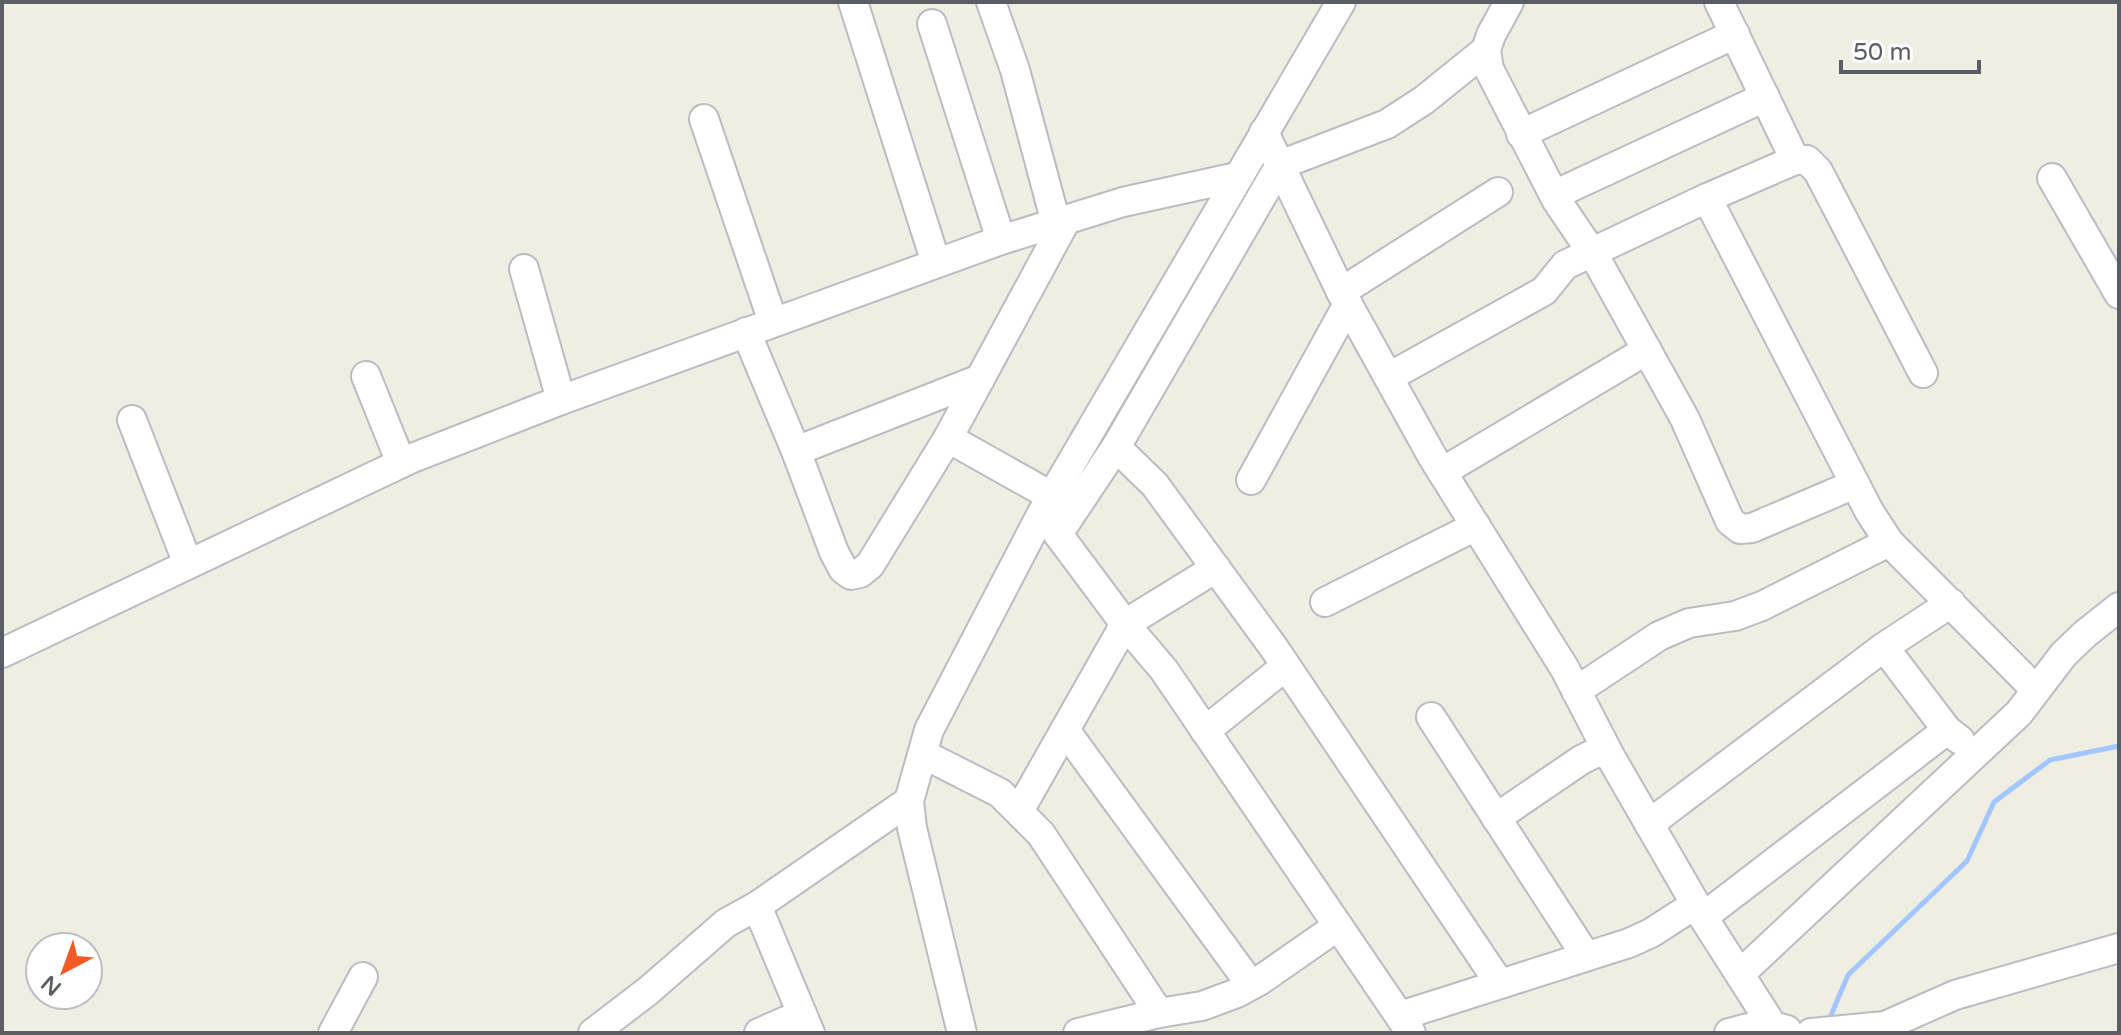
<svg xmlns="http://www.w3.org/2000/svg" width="2121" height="1035" viewBox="0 0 2121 1035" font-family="'Varela Round',sans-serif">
<rect width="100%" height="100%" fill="#efeee3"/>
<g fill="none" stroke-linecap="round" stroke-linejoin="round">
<path stroke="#a2c6ff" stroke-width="5" d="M1829 1020 1848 975 1967 861 1994 802 2050 760 2119 746"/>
<g stroke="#bbbcc3" stroke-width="32">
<g id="minor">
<path d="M853 2 936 263"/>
<path d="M991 2 1015 70 1056 223"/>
<path d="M1509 2 1491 35 1486 50 1489 69 1557 201 1595 257 1685 419 1730 521 1740 529 1752 528 1855 484"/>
<path d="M1719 2 1795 160"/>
<path d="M932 24 1001 240"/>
<path d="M704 119 773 322"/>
<path d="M1264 132 1341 292 1432 456 1565 669 1610 756 1703 917 1772 1025"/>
<path d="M1521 134 1735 34"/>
<path d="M2052 178 2119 294"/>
<path d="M1554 195 1765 97"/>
<path d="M1707 198 1869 511 1889 542 2036 690"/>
<path d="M524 269 561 400"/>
<path d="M1341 292 1498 192"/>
<path d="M746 332 796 451 834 552 843 569 851 575 860 573 870 565 948 438 1066 220"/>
<path d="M366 376 401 463"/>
<path d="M1389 377 1544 291 1565 265 1707 198 1795 160H1807L1818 171 1923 373"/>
<path d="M132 420 188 564"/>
<path d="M948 438 1053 497"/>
<path d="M1116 447 1155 485 1274 648 1500 984"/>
<path d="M796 451 980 379"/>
<path d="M1442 472 1647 350"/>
<path d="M1251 480 1348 304"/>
<path d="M1049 522 1125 624 1164 670 1411 1033"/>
<path d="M1058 534 1116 447 1280 165 1387 124 1424 100 1486 50"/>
<path d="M1325 602 1476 526"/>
<path d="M1884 647 1947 730 1960 740"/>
<path d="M2 653 410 459 561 400 1001 240 1123 202 1237 177"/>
<path d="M1576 691 1659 636 1689 623 1735 616 1762 606 1889 542"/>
<path d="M1431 717 1586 956"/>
<path d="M1065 730 1251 985"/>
<path d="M1205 731 1286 666"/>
<path d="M923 754 1000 793 1041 834 1159 1013"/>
<path d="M1019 811 1125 624 1216 568"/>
<path d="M1496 818 1581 760 1593 754 1607 751"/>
<path d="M1649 824 1884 647 1951 603"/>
<path d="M757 906 810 1033"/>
<path d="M1703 917 1947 730"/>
<path d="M1740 974 2019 713 2064 654 2085 634 2119 607"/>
<path d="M1400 1016 1629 943 1651 933 1696 904"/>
<path d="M333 1033 363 977"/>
<path d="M593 1033 648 991 726 923 757 906 909 801"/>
<path d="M759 1033 802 1014"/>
<path d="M962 1033 912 828 909 801 929 730 1042 513 1341 2"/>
<path d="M1078 1033 1159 1013 1202 1006 1237 993 1259 981 1338 926"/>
<path d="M1729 1033C1752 1027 1763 1022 1787 1030"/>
<path d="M1811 1033 1885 1026 1955 995 2119 948"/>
</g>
</g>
<use href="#minor" stroke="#fff" stroke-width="28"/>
</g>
<rect width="2121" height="1035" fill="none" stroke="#5b5d65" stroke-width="8"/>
<g transform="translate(64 971) rotate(221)"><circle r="38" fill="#ffffff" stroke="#bdbec1" stroke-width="2"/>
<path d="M0-6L14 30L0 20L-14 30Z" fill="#f35a24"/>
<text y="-12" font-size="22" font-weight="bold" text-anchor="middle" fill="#5b5d65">N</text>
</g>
<path d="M1841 60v12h138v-12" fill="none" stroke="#5b5d65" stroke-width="4"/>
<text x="1853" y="60" font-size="24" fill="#5b5d65" stroke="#ffffff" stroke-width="6" paint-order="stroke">50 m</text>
</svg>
